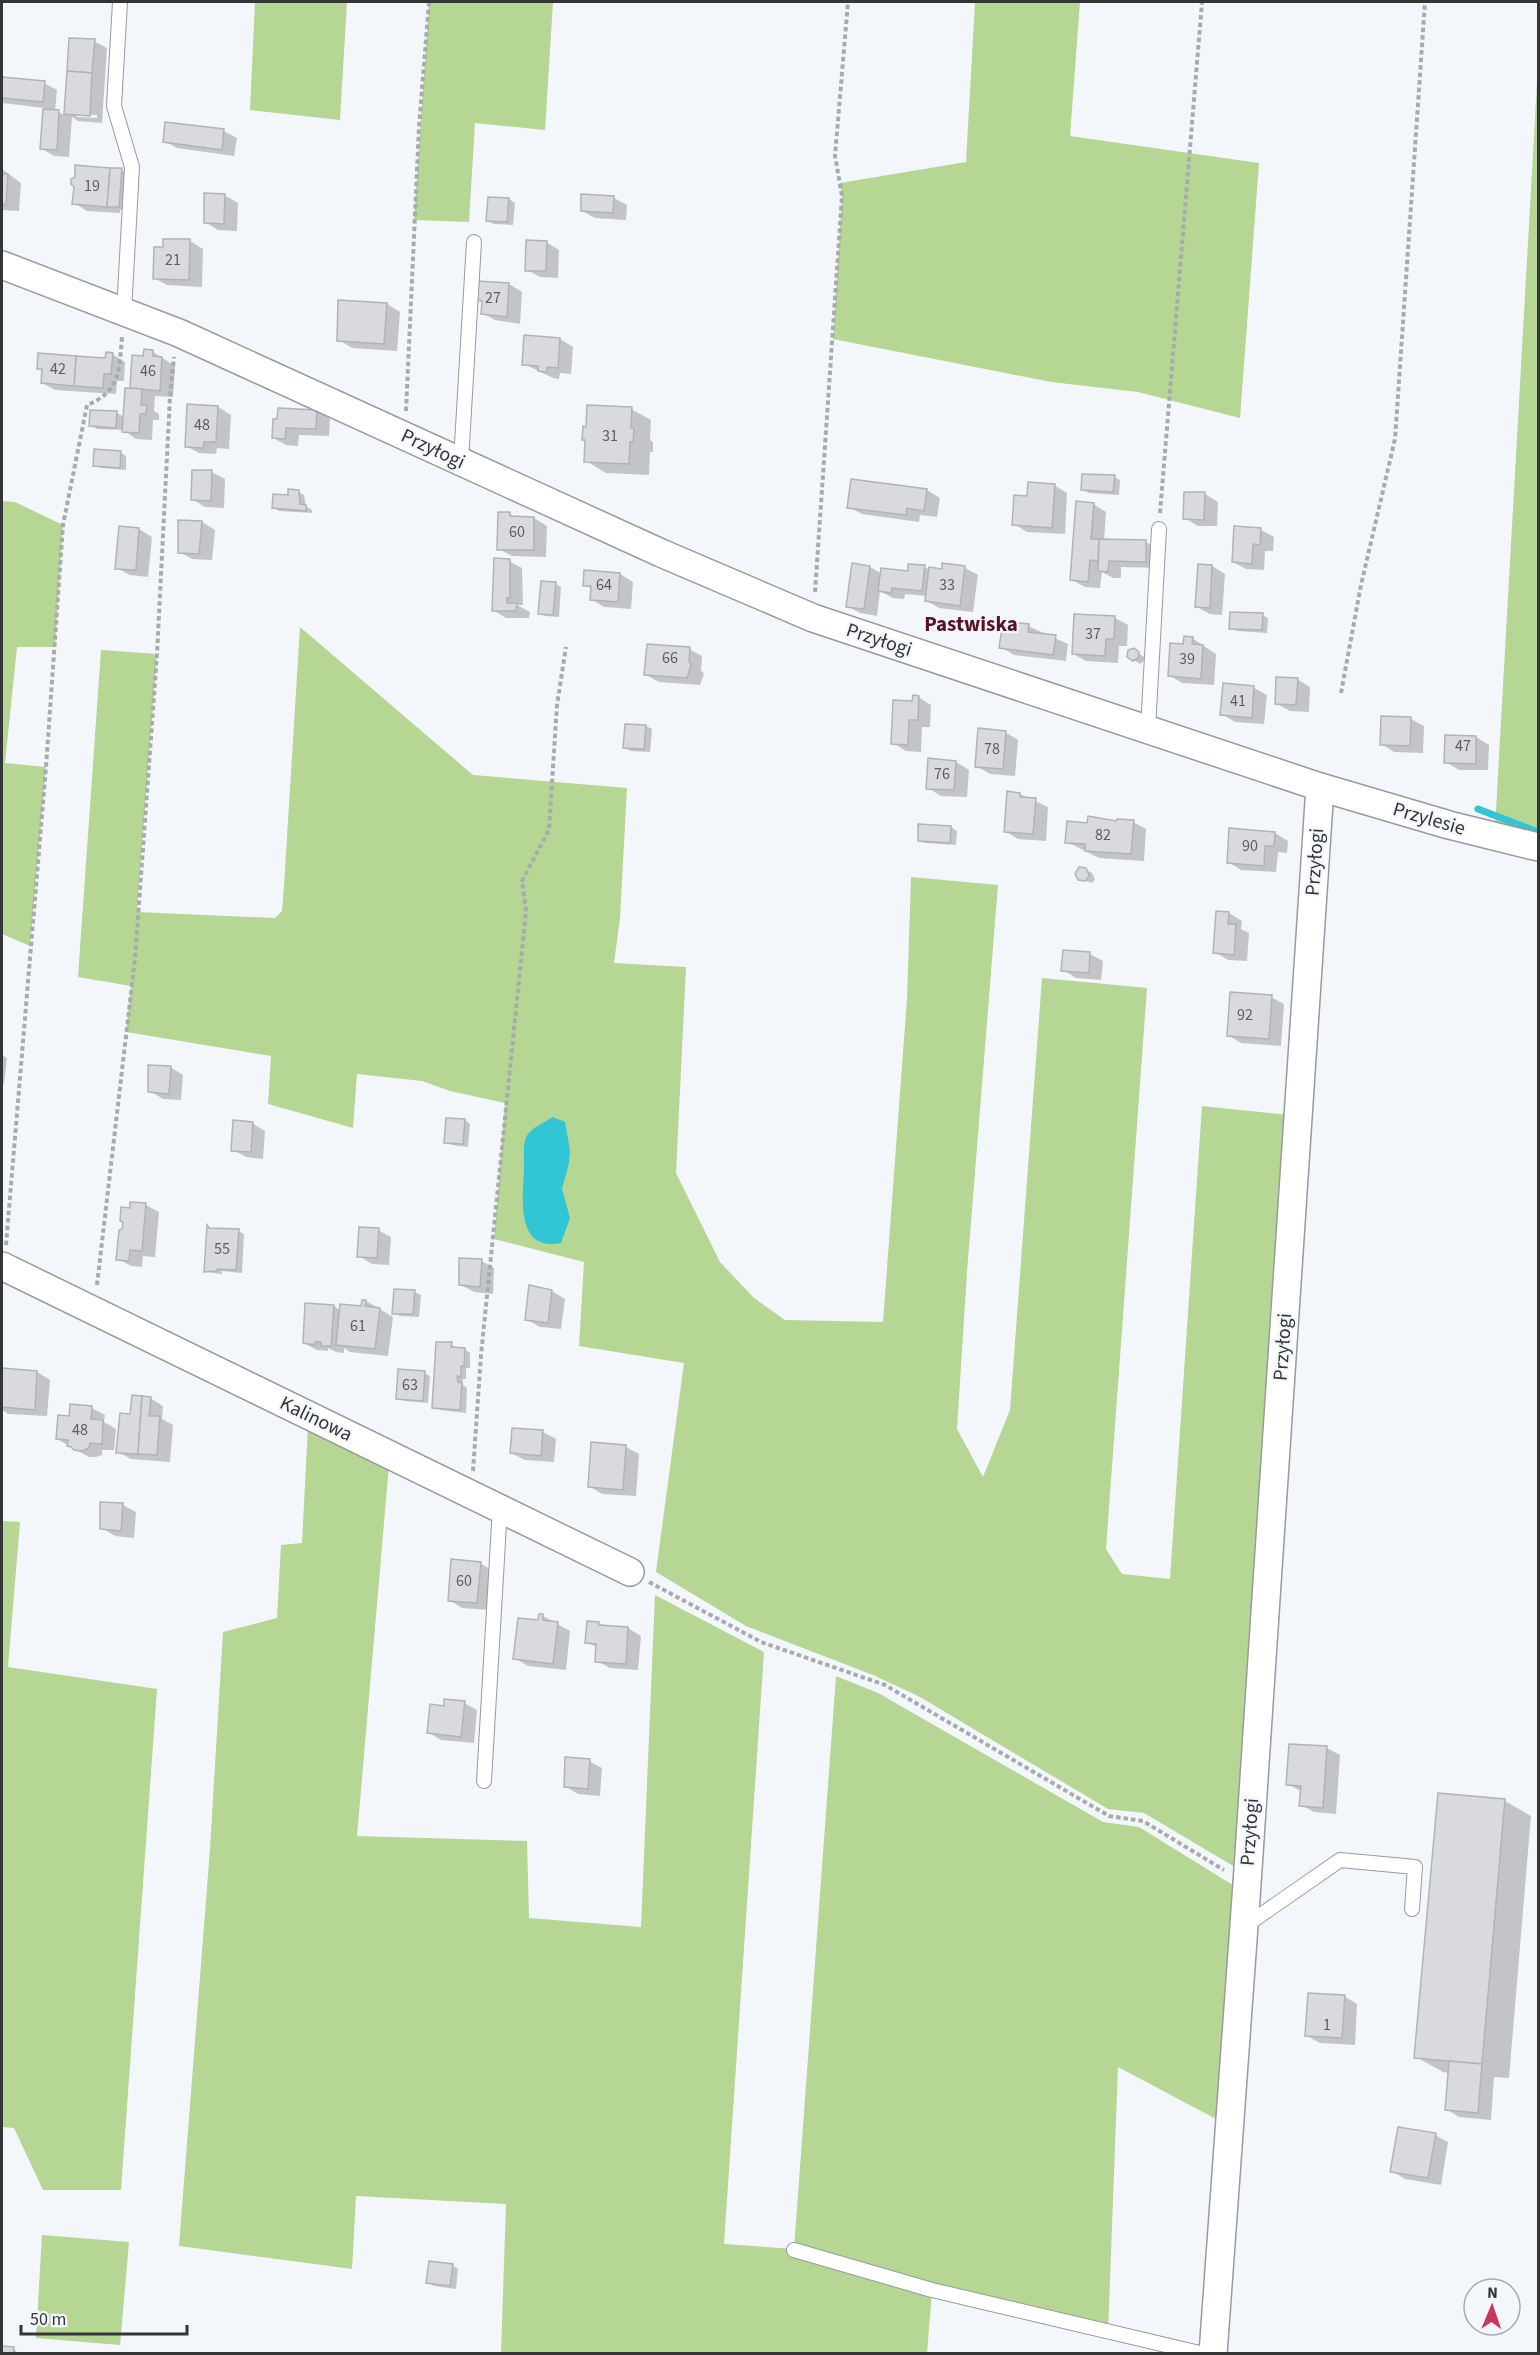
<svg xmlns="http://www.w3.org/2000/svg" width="1540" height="2355" viewBox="0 0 1540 2355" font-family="'Source Sans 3',sans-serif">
<rect width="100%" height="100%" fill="#f3f6fb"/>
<g fill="#b5d793">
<path d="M255 2H347L340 120 250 110Z"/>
<path d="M429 2H553L545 130 475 123 469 222 414 220Z"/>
<path d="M975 2H1080L1070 136 1259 163 1240 418 1138 392 1051 382 833 339 842 196 840 183 966 162Z"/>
<path d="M1538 65V838L1495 828Z"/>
<path d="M2 501 15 502 63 525 55 647H17L5 763 46 767 30 946 2 934Z"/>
<path d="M300 627 473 775 627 788 620 918 614 963 686 967 676 1173 720 1262 754 1298 785 1320 883 1322 907 999 911 877 998 885 967 1272 957 1429 983 1477 1010 1410 1042 978 1147 988 1106 1549 1122 1574 1170 1579 1202 1106 1289 1115 1240 1870 1144 1813 1108 1809 920 1697 873 1675 746 1626 656 1572 684 1363 579 1346 584 1262 494 1239 505 1103 450 1091 422 1081 357 1074 353 1128 268 1104 271 1056 126 1032 131 986 78 977 101 650 157 654 137 912 275 918 282 911 284 886Z"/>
<path d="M308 1426 389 1465 357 1836 527 1841 529 1918 641 1927 655 1595 764 1652 724 2244 794 2249 836 1676 878 1693 1103 1822 1139 1827 1236 1887 1218 2120 1118 2067 1108 2333 932 2291 927 2353H501L506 2204 356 2196 352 2269 179 2246 210 1849 223 1632 277 1618 281 1545 302 1543Z"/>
<path d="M2 1521 20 1522 8 1667 157 1689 121 2190H43L14 2128 2 2127Z"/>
<path d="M42 2235 129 2242 120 2345 36 2338Z"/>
</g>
<path fill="#31c5d6" d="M553 1117 565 1122 570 1150 569 1163 562 1189 570 1218 561 1243C515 1252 523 1197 524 1170 525 1159 521 1141 529 1133 535 1126 545 1122 553 1117Z"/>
<g fill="#0003" fill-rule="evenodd">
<path d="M71 39 94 41 107 48 102 123 78 121 72 117 69 157 54 156 41 148 44 108 2 103V79L44 83 57 90 55 111 65 115ZM77 114 97 115V118L77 117Z"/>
<path d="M224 131 237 138 234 156 177 148 164 141Z"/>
<path d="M2 169 21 183 19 211 2 210Z"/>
<path d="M121 170 127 173 125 210H120V213L87 211 74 203Z"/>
<path d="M224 195 238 203 237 231 218 230 205 222Z"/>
<path d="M614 198 627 205 626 220 595 218 582 211Z"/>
<path d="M509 199 515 203 513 225 494 224 488 221Z"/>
<path d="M190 241 203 249 202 287 167 285 154 278 164 249Z"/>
<path d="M546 242 559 250 558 278 540 277 527 270Z"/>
<path d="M509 284 522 292 520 324 495 320 482 313 483 303 478 300Z"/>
<path d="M387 304 400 312 397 351 352 348 339 340Z"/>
<path d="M560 339 573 347 571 374 560 373 559 379 553 378 524 364Z"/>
<path d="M153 352 175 366 173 397 155 396 154 411 159 414V420H153L152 440 136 439 123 430 97 429 91 425 117 413 124 417 131 390 134 357H145Z"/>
<path d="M112 354 125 362 124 381H117L116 394 55 390 42 383 43 371 39 368 107 359Z"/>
<path d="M189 406 218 407 231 415 229 449 217 448 216 454 199 453 186 446Z"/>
<path d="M631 409 651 420 650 440 653 442V452H650L649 475 606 473 586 461 587 428Z"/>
<path d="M317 411 330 419 329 436 299 435 298 446 286 445 273 438 279 421Z"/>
<path d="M120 452 126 456V470L101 468 95 465Z"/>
<path d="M212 472 225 479 224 508 205 507 192 499Z"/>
<path d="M1114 477 1120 480 1119 495 1089 493 1083 490Z"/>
<path d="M852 480 927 490 940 498 937 517 920 515 919 522 862 514 849 507Z"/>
<path d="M1054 485 1067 493 1065 534 1027 532 1014 524 1028 497Z"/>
<path d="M298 492 304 495 306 506 312 510V513L279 511 273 507Z"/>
<path d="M1205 494 1218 502 1217 526H1198L1184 518Z"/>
<path d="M1093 504 1106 512 1104 541 1146 542 1159 549V568L1121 567V578H1113L1102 572 1100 588 1085 587 1072 580Z"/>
<path d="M509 513 517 518H534L547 526 546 557 512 556 499 549Z"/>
<path d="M202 522 215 530 212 560 192 559 179 552Z"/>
<path d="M139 529 152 537 148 577 130 575 117 568Z"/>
<path d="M1261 530 1274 537 1273 551H1265L1264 570 1246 569 1233 562Z"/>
<path d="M509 561 522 568 523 605H517L530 612 529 618H506L493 610Z"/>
<path d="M944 565 965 568 978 575 973 612 939 608 926 600 927 596 905 594 904 599 893 598 880 591 877 616 860 613 847 606 870 567 882 574 909 572 924 567 930 570H943Z"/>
<path d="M1199 565 1212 566 1225 574 1222 615 1210 614 1197 607Z"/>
<path d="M620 574 633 582 631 609 604 607 591 599 592 589 584 585Z"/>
<path d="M555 584 561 587 559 617 545 616 539 613Z"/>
<path d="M1262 615 1268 618 1267 633 1237 631 1231 628Z"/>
<path d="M1115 618 1128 625 1127 646H1119L1118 663 1086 661 1073 654Z"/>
<path d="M1028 626 1068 644 1066 661 1014 655 1001 647Z"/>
<path d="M1192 638 1216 654 1214 685 1182 683 1169 675 1185 645Z"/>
<path d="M689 649 702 656 701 670 704 674 700 685 659 682 646 675Z"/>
<path d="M1134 650 1144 657V661L1140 664 1129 657Z"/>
<path d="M1297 679 1310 687 1309 712 1290 711 1277 704Z"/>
<path d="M1254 688 1267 695 1264 724 1235 722 1222 714Z"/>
<path d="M918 697 931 705 930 727H922L921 752 906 751 893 743Z"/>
<path d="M1382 717 1411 719 1424 726 1423 753 1394 752 1381 744Z"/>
<path d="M646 726 652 729 650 752 631 751 625 748Z"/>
<path d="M1005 732 1018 740 1015 776 990 774 976 766Z"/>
<path d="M1476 737 1489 745 1488 770H1459L1446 762Z"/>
<path d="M930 760 956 762 969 770 967 797 941 796 928 788Z"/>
<path d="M1020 794 1048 807 1046 841 1018 839 1005 831Z"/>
<path d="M1133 822 1146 829 1144 861 1099 858 1067 842 1088 825Z"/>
<path d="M951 827 957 831 956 845 925 843 919 840Z"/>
<path d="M1230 830 1275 833 1288 841 1287 853 1278 852 1276 872 1241 870 1228 862Z"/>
<path d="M1086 870 1092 873 1095 879 1092 883 1080 879Z"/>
<path d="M1229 913 1242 921 1241 929 1249 933 1247 961 1228 960 1215 952Z"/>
<path d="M1064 952 1090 954 1103 961 1101 980 1076 978 1063 970Z"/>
<path d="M1271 997 1284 1004 1281 1046 1241 1043 1228 1035Z"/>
<path d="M2 1055 7 1058 4 1084 2 1083Z"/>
<path d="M170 1067 183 1075 181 1100 163 1099 150 1091Z"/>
<path d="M465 1120 470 1124 468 1147 452 1145 446 1142Z"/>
<path d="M252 1123 265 1131 263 1159 246 1157 233 1150Z"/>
<path d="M146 1205 159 1212 155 1257 143 1256 142 1267 131 1266 118 1259 124 1230 131 1210Z"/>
<path d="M378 1230 391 1237 389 1265 372 1264 359 1256Z"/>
<path d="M238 1231 244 1234 242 1273 222 1271V1274L212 1273 206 1270Z"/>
<path d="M481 1261 494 1268 493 1294 474 1292 461 1285Z"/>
<path d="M552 1291 565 1299 561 1329 540 1327 526 1319Z"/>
<path d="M415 1292 421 1295 419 1317 400 1316 394 1313Z"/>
<path d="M366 1301 393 1317 388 1356 350 1352 344 1348V1353L336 1352 328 1348V1351L317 1350 304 1343 334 1306 341 1311 362 1308Z"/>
<path d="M451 1344 457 1349H464L470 1353V1368H466V1379H463V1385L467 1388 466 1413 440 1410 433 1407Z"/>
<path d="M2 1369 37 1372 50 1380 47 1416 8 1414 2 1410Z"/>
<path d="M424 1373 430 1376 428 1403 404 1401 398 1398Z"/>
<path d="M150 1398 163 1406 162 1419 173 1425 170 1462 131 1459 118 1452Z"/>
<path d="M92 1408 105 1415 104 1422 116 1429 114 1450H102V1455L96 1457H89L57 1439 71 1417Z"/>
<path d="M543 1432 556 1439 554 1462 525 1460 511 1453Z"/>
<path d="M593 1444 626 1447 639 1454 636 1496 602 1494 589 1486Z"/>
<path d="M123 1505 136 1512 134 1538 115 1536 102 1528Z"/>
<path d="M480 1563 493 1571 490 1610 462 1608 449 1600Z"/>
<path d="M543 1616 570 1631 566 1670 528 1666 515 1658Z"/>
<path d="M589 1622 599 1623 605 1626 628 1628 641 1636 638 1670 610 1668 597 1661 598 1648 587 1642Z"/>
<path d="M464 1703 477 1710 474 1743 441 1740 428 1732 445 1707Z"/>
<path d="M1327 1748 1340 1755 1336 1814 1314 1812 1301 1805 1302 1792 1288 1784Z"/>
<path d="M589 1761 602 1768 600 1796 578 1794 565 1786Z"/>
<path d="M1505 1801 1531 1816 1509 2078 1494 2077 1491 2120 1459 2117 1446 2109 1449 2073 1443 2072 1416 2057Z"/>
<path d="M1344 1996 1357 2004 1355 2045 1320 2043 1307 2036Z"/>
<path d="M1435 2135 1448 2142 1441 2185 1405 2179 1392 2171Z"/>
<path d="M452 2265 458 2269 456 2289 434 2286 428 2283Z"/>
<path d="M2 2347 13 2348 19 2354H2Z"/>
</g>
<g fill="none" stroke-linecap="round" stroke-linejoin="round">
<path stroke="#31c5d6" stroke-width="7" d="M1478 809 1538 832"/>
</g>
<g fill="#d8dadf" stroke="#b1b3b8" stroke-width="1.5">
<path d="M69 38 95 39 92 73 67 71Z"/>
<path d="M67 71 92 73 90 116 64 114Z"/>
<path d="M2 77 45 81 43 102 2 98Z"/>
<path d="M43 109 59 110 57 150 40 149Z"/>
<path d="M165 122 224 129 222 150 163 142Z"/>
<path d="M75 165 110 168 107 207 72 204 74 187 71 184V179L75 177Z"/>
<path d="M110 168H122L119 207H107Z"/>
<path d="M2 174H8L6 205 2 204Z"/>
<path d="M204 193 225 194 224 224 204 223Z"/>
<path d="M581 194 614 196 613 213 581 211Z"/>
<path d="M488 197 509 198 507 222 486 221Z"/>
<path d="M163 239H190L189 280 153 279 154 247H163Z"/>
<path d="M526 240 547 241 546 271H525Z"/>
<path d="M477 281 509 283 507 317 481 314 482 301 476 300Z"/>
<path d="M338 300 387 303 384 344 337 341Z"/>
<path d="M524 335 560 338 558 368 547 367V372L538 371V366L522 365Z"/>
<path d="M144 349 153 350V356L162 357 160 391 130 388 132 355 143 356Z"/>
<path d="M106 352 113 353 111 374H104L103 388 74 386 76 356 105 358Z"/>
<path d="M38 353 76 356 74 386 41 383 42 369H37Z"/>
<path d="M125 388 142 389 141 405H147L146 414H140L139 433 122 432Z"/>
<path d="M187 404 218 406 216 442H204L203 448 185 447Z"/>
<path d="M587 405 632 407 631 428 634 429 633 442H630L629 464 584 462 585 440H582L583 426 586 427Z"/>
<path d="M278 408 317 410 316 429 286 428 285 439 272 438 273 419H277Z"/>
<path d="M90 410 117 411 116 428 89 426Z"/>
<path d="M94 449 121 451 120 468 93 466Z"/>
<path d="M192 470H212L211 501 191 500Z"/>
<path d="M1082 474 1115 475 1113 492 1081 490Z"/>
<path d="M851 479 927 489 924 511 907 508 906 515 847 508Z"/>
<path d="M1028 482 1055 484 1052 528 1012 525 1014 495 1027 496Z"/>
<path d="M288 489 299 490 300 504 306 505V511L272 508 273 494 288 495Z"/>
<path d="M1184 492H1205L1204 520 1183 519Z"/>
<path d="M1076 501 1094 503 1091 539H1099L1098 561 1090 560 1088 582 1070 580Z"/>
<path d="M498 512H510V516L534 517V550H497Z"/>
<path d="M178 520 202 521 199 554 178 553Z"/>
<path d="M119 526 139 528 136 570 115 569Z"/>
<path d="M1234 526 1261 528 1260 545 1253 544 1252 564 1232 562Z"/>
<path d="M1099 539 1146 540V562L1109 561 1108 572 1098 571Z"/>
<path d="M494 558 510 559V598H507V603H517L516 611H492Z"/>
<path d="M852 563 870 566 864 609 846 607Z"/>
<path d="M942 563 965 566 960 606 925 601 929 567 942 569Z"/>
<path d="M908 564 925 565 922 591 892 588 891 593 878 591 881 568 908 571Z"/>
<path d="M1198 564 1212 565 1210 608 1195 607Z"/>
<path d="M584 570 620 573 618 602 590 600 591 586H583Z"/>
<path d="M541 581 556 582 553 615 538 614Z"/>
<path d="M1230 612 1263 613 1262 630 1229 629Z"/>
<path d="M1074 614 1115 616 1114 639H1106L1105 656 1072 654Z"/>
<path d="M1003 621 1029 624 1028 632 1056 635 1053 655 999 648Z"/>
<path d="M1184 636 1193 637 1192 644 1203 645 1201 679 1168 676 1170 643 1183 644Z"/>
<path d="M647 644 690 647 689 661 691 665 687 678 644 675Z"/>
<path d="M1134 648 1139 652 1138 658 1133 661 1127 657 1128 650Z"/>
<path d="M1276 677 1298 678 1296 705 1275 704Z"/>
<path d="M1223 683 1254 686 1252 718 1220 715Z"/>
<path d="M913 695 919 696 918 720H909L908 745 891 744 893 700 912 701Z"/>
<path d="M1381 716 1411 717 1410 746 1380 745Z"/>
<path d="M625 724 646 725 644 749 623 748Z"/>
<path d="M978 728 1006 731 1003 769 975 767Z"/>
<path d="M1445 735 1476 736V764L1444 763Z"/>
<path d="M928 758 956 761 954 790 926 789Z"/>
<path d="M1007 791 1020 793V797L1036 798 1033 834 1004 832Z"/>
<path d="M1088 816 1116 821 1117 819 1134 820 1131 854 1085 851V844L1065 843 1067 821 1087 823Z"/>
<path d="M918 824 951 826 950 843 918 841Z"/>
<path d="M1229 828 1275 832 1274 846H1265L1264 866 1227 863Z"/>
<path d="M1079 867 1086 868 1089 875 1086 881 1078 880 1075 874Z"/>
<path d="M1216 911 1229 912 1228 924H1236L1234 955 1213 953Z"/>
<path d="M1063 950 1090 952 1089 973 1061 971Z"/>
<path d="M1230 992 1272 995 1269 1039 1227 1036Z"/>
<path d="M148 1065 171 1066 169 1094 148 1092Z"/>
<path d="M446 1118 465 1119 463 1144 444 1143Z"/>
<path d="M233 1120 253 1122 251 1152 231 1151Z"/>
<path d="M130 1202 146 1203 142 1251 130 1250 129 1261 116 1260 119 1230 122 1229 123 1222 120 1221 121 1207 130 1208Z"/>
<path d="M207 1225 209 1228 239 1229 236 1270 217 1269V1271L204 1272Z"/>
<path d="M359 1227 379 1228 377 1258 357 1257Z"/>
<path d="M459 1258 482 1259 480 1287 459 1285Z"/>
<path d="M529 1285 552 1290 548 1323 525 1320Z"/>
<path d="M394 1289 415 1290 413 1314H392Z"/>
<path d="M362 1300H366L365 1306 380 1308 375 1349 336 1345 340 1304 361 1306Z"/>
<path d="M305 1303 334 1305 331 1346H321V1342H315V1345L303 1343Z"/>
<path d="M436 1342H452L451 1347 465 1348 464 1366H461V1377L457 1376 458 1382 462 1383 460 1410 432 1408Z"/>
<path d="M2 1368 37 1371 35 1410 2 1407Z"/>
<path d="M398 1369 425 1371 423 1401 396 1399Z"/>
<path d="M132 1395 142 1396 138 1454 116 1453 120 1413 130 1414Z"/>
<path d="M142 1396 151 1397 149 1416H160L157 1455 138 1454Z"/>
<path d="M70 1404 92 1406 91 1419 103 1420 102 1444 90 1443 89 1448 82 1451 74 1450 71 1447 67 1446 68 1440 56 1439 58 1415 69 1416Z"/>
<path d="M512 1428 543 1430 541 1456 510 1453Z"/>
<path d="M591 1442 626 1445 623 1490 588 1487Z"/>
<path d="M100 1502 123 1503 121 1531 100 1529Z"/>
<path d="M451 1559 481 1562 477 1603 448 1601Z"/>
<path d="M539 1614H543V1620L558 1622 553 1664 513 1659 518 1618 538 1620Z"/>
<path d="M587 1621 599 1622V1625L628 1627 626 1664 595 1662 596 1644 585 1643Z"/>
<path d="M444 1699 465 1701 461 1737 427 1733 430 1704 444 1706Z"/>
<path d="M1289 1744 1327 1746 1323 1808 1299 1806 1301 1786 1286 1785Z"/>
<path d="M565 1757 590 1759 588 1789 564 1787Z"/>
<path d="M1438 1793 1505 1799 1482 2064 1414 2058Z"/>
<path d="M1308 1993 1345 1995 1342 2038 1305 2036Z"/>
<path d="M1449 2061 1482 2064 1478 2113 1445 2110Z"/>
<path d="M1398 2127 1436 2133 1428 2178 1390 2172Z"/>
<path d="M429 2261 453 2264 450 2286 426 2283Z"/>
<path d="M2 2346 14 2347 13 2354H2Z"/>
</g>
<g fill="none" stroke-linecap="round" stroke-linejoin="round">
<g stroke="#989a9f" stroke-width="16">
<g id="lane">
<path d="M120 2 114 106 132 167 124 312"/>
<path d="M461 461 474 242"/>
<path d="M1148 729 1159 529"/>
<path d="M484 1781 500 1507"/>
<path d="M1245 1926 1340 1860 1415 1867 1412 1909"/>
<path d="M794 2250 932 2290 1204 2354"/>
</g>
</g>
<g stroke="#989a9f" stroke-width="30">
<g id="street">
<path d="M2 265 179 333 661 553 813 618 1320 787 1247 1884 1213 2354"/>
<path d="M1320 787 1449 825 1538 847"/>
<path d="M2 1266 630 1572"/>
</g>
</g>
<g stroke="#a8abae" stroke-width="4" stroke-dasharray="4.5 3" stroke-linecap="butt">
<path d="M406 411 419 127 429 2"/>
<path d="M1160 513 1202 2"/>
<path d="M815 592 842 196 835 156 848 2"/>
<path d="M1341 693 1361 585 1395 439 1425 2"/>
<path d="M6 1245 46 767 63 525 87 405C121 391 119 370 122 337"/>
<path d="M97 1285 135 959 157 654 170 397 174 357"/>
<path d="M473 1471 481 1355 526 911 522 881 549 830 557 705 566 647"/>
<path d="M649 1582 761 1642 885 1685 1109 1816 1143 1821 1224 1870"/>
</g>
<use href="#lane" stroke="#fff" stroke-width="14"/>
<use href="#street" stroke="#fff" stroke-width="27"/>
</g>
<g text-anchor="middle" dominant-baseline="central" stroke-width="4.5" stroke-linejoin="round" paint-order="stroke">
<g font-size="16" fill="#5d5e61">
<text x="92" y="186">19</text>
<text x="173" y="260">21</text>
<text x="493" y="298">27</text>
<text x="58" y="369">42</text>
<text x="148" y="371">46</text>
<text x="202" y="425">48</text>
<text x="610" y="436">31</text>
<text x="517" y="532">60</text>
<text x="604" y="585">64</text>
<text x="947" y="585">33</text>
<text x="1093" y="634">37</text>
<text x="670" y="658">66</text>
<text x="1187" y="659">39</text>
<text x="1238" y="701">41</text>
<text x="1463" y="746">47</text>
<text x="992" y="749">78</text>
<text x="942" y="774">76</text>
<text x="1103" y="835">82</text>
<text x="1250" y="846">90</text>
<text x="1245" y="1015">92</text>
<text x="222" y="1249">55</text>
<text x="358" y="1326">61</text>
<text x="410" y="1385">63</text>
<text x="80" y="1430">48</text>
<text x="464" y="1581">60</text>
<text x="1327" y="2025">1</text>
</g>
<g font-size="20" fill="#343537" stroke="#f3f6fb">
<text transform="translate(433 449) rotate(25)">Przyłogi</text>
<text transform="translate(879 640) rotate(18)">Przyłogi</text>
<text transform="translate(1429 819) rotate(16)">Przylesie</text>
<text transform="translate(1315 862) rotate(-86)">Przyłogi</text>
<text transform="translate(1283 1347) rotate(-86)">Przyłogi</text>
<text transform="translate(316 1419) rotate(26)">Kalinowa</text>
<text transform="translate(1250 1832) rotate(-86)">Przyłogi</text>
</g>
<g font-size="21" font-weight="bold" fill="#571223" stroke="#f3f6fb">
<text x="971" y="624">Pastwiska</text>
</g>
</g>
<rect width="1540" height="2355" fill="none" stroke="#343537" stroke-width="6"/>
<g transform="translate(1492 2307) rotate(2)"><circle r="28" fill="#f3f6fb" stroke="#a7a9ad" stroke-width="1.5"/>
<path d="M0-4.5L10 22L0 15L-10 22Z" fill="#c8385c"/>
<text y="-9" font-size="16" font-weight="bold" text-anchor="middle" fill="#343537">N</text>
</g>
<path d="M21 2325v9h166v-9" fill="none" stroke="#343537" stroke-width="3"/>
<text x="30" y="2325" font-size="18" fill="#343537" stroke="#f3f6fb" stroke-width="4.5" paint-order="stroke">50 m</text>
</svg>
